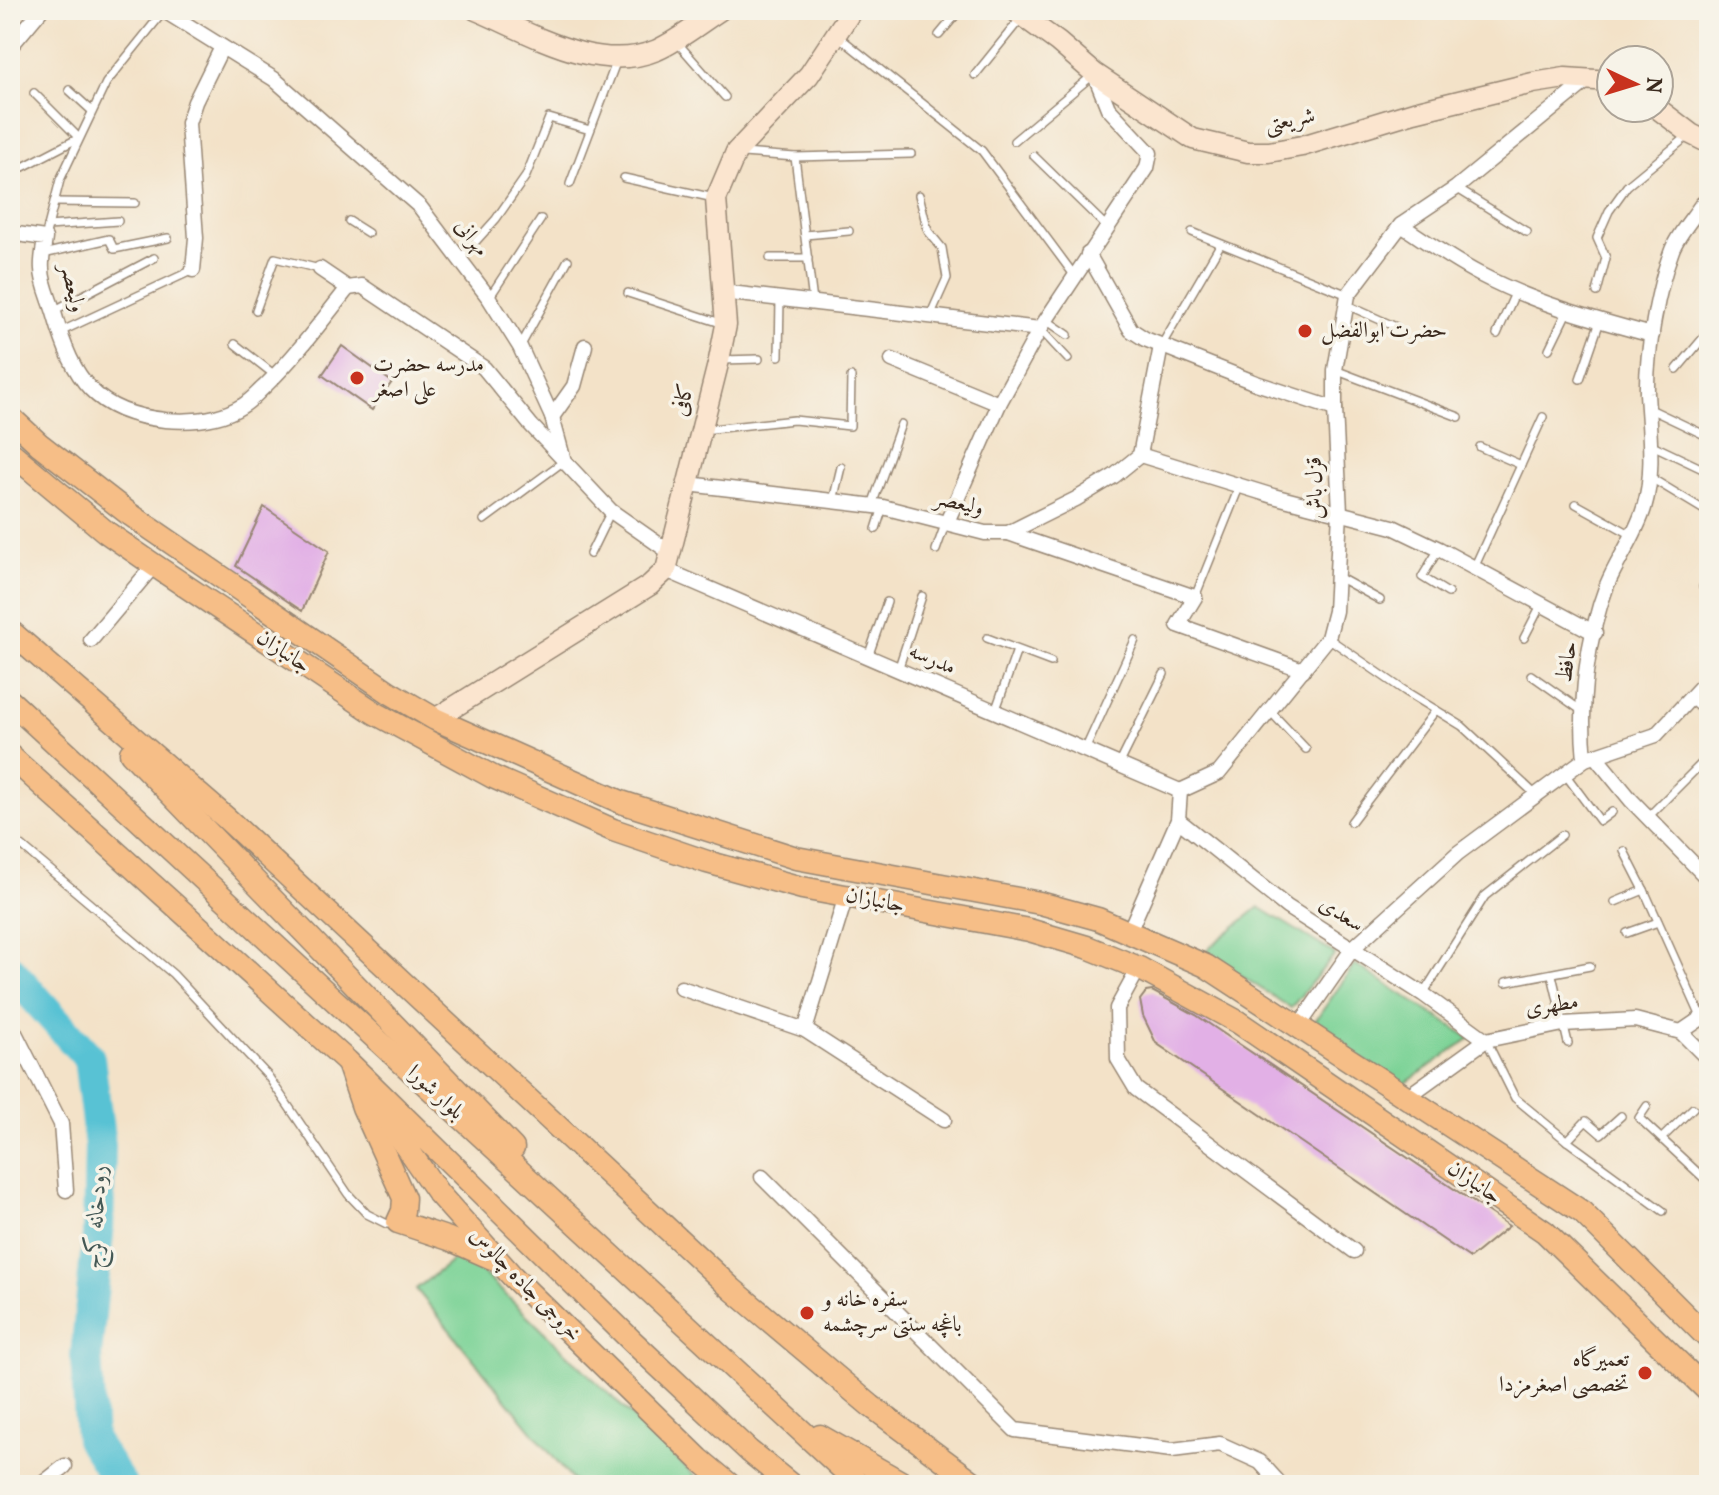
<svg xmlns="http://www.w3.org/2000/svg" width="1719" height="1495" viewBox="0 0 1719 1495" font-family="Vollkorn,Amiri,serif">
<rect width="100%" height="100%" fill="#f7f3e8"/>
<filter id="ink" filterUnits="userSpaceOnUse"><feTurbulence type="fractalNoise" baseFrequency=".0125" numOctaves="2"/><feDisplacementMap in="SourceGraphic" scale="16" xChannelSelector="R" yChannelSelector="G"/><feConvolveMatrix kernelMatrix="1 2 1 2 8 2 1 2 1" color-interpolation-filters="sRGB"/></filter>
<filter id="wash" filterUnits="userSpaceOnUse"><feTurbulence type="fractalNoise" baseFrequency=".006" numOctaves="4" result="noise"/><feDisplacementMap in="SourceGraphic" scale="32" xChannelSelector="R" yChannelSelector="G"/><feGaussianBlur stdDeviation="1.8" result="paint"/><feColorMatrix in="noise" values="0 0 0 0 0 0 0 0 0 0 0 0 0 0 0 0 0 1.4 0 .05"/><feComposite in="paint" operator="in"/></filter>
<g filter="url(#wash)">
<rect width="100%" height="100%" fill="#f3e2c8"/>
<g fill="#7dd397" stroke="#5c7e5a" stroke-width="2">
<path d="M1259 907 1335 954 1291 1008 1204 952Z"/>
<path d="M1355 964 1470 1038 1403 1085 1311 1027Z"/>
<path d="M462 1253 704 1485H576L416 1289Z"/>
</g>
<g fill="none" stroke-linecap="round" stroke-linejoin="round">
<path stroke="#59c2d4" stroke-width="32" d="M10 970 89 1058 100 1146 98 1234 86 1356 91 1439 121 1485"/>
</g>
<g id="blocks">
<g fill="#e2b0e6">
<path d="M342 346 392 382 372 410 322 375Z"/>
<path d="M264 507 329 551 302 611 236 566Z"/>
<path d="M1152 991 1196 1015 1509 1226 1470 1258 1156 1043 1143 1016 1140 1000 1146 992Z"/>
</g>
</g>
</g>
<g filter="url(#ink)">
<use href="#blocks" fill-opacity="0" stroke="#978673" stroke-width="2"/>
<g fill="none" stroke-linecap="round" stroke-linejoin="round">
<g stroke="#978673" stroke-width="10">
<g id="lane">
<path d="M939 35 960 10"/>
<path d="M838 36 982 151 1074 275"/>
<path d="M676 41 725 97"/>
<path d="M975 75 1021 18"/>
<path d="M69 90 92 111"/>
<path d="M1014 141 1093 75"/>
<path d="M743 153 795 157 911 154"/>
<path d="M1034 156 1107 227"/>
<path d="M795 157 813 302"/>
<path d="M23 167 79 138 34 93"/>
<path d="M624 178 714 198"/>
<path d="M570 184 617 60"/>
<path d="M1456 188 1527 232"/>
<path d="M919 195 928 231 942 248 947 278 930 316"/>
<path d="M54 202 135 203"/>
<path d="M349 221 368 233"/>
<path d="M48 226 118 221"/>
<path d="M1192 232 1348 295"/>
<path d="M805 235 849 231"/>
<path d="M45 238 60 180 106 83 164 11"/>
<path d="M43 254 109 239 114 249 168 238"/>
<path d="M770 258H808"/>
<path d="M460 259 496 219 526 176 549 118 590 130"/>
<path d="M1597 292 1606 258 1597 238 1609 211 1627 186 1689 135"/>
<path d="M628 293 724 324"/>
<path d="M489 298 541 219"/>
<path d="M1347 305 1396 327"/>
<path d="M256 310 275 258 320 269"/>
<path d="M53 311 154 258"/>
<path d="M1046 320 1068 335"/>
<path d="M1040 329 1068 359"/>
<path d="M60 332 193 270"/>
<path d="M1497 334 1516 291"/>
<path d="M235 344 276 376"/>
<path d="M1161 346 1220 245"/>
<path d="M520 347 568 260"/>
<path d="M1549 349 1567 312"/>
<path d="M779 356 780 299"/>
<path d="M722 360 759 359"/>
<path d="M1677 369 1709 331"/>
<path d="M1335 370 1459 417"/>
<path d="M1580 379 1600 321"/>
<path d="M1648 408 1709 437"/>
<path d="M703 430 794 420 850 426 851 377"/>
<path d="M1650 444 1709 472"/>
<path d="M1480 447 1521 465"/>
<path d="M1651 478 1709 513"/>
<path d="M833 501 841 467"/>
<path d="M1576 504 1632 535"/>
<path d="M872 505 901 424"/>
<path d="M484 520 564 461"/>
<path d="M876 529 883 507"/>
<path d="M1439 549 1422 577 1448 593"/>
<path d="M936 550 946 522"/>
<path d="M590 554 611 511"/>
<path d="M1474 568 1543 417"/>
<path d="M1338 577 1380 600"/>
<path d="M1703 587 1709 590"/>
<path d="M1195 597 1240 485"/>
<path d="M987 638 1051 662"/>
<path d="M1328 638 1405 691 1462 726 1536 795"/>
<path d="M1524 638 1541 605"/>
<path d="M868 657 887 602"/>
<path d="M898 670 922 596"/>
<path d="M1531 675 1582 711"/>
<path d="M1689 699 1709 716"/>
<path d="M1270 711 1306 749"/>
<path d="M995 712 1017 650"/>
<path d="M1085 750 1135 640"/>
<path d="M1119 765 1164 674"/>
<path d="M1565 774 1600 821 1612 812"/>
<path d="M1648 817 1704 761"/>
<path d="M1351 822 1436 710"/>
<path d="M10 836 173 974 268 1076 348 1194 367 1214 387 1224 396 1223"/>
<path d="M1624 851 1644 890 1702 1019"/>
<path d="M1615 902 1644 890"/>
<path d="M1627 933 1658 922"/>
<path d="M1552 975 1568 1043"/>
<path d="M1506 982 1590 966"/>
<path d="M1423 994 1485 896 1562 835"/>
<path d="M1486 1040 1515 1098 1567 1141 1663 1211"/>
<path d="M1647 1106 1639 1118 1709 1183"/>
<path d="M1662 1138 1693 1108"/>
<path d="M1567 1141 1586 1121 1601 1134 1621 1116"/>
</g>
</g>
<g stroke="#978673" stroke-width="17">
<g id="street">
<path d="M163 10 274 79 420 207 489 298 520 347 552 417 564 461 611 511 671 553"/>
<path d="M10 47 41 10"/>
<path d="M1401 225C1427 242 1452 260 1479 274 1534 303 1593 319 1652 335"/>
<path d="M10 233 45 238C44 248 41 259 42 269 42 284 51 301 55 316 73 379 95 413 165 420 191 422 220 420 242 406 251 401 258 392 265 386 296 356 321 322 348 288"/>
<path d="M1088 254 1131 330 1145 339 1256 383 1335 409"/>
<path d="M320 269 348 288 362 286 484 368 530 424 561 457"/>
<path d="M193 270 196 238 188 123 195 102 222 47"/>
<path d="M722 292 1040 329"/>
<path d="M892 360 999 404"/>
<path d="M552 417 574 386 585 346"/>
<path d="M1140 455 1273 496 1393 527 1439 549 1595 633"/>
<path d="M688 484 883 507 985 533H1008L1076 499 1114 476 1140 455 1161 346"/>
<path d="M947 522 999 404 1040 329 1147 168 1150 153 1108 108 1094 73"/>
<path d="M1008 533 1195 597 1178 625 1303 670"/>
<path d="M666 570 1180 791"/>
<path d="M91 640 154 565"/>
<path d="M1595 756 1631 800 1709 880"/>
<path d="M1585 759C1579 703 1587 638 1607 585 1618 559 1636 535 1644 508 1655 471 1649 432 1647 393 1646 353 1658 287 1672 250 1678 234 1693 218 1702 204L1709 203"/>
<path d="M1178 820 1287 907 1423 994 1486 1040"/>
<path d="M1129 932 1178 820 1180 791 1219 773 1328 638 1335 611 1340 512 1335 409V370L1348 295 1401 225 1456 188 1589 79"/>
<path d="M1139 968 1117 1008 1118 1059 1136 1089 1354 1251"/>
<path d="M681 988 805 1030 944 1120"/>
<path d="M10 1023 61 1124 66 1190"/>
<path d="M1298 1027 1353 948 1458 853 1585 759 1656 735 1709 678"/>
<path d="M805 1030 846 896"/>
<path d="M1681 1032 1709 1013"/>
<path d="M1407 1097 1486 1040 1563 1024 1635 1020 1681 1032 1709 1060"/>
<path d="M762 1177 1015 1430 1172 1450 1220 1444 1260 1462 1281 1485"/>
<path d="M41 1485 65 1466"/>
</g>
</g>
<g stroke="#978673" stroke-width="23">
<g id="secondary">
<path d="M476 10C531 33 597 75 657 50 679 40 700 23 720 10"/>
<path d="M1014 10 1058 42 1094 73 1193 139 1248 152H1269L1302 146 1414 112 1533 83 1565 78 1611 81"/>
<path d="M1657 108 1691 134 1709 143"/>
<path d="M435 719 650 585 666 570 719 360 726 325 716 199 736 152 809 75 852 10"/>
</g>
</g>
<g stroke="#978673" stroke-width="25">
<g id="primary">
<path d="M10 417 39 444 128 513 389 692 435 719 621 802 796 858 1040 903 1098 919 1206 966 1582 1212 1709 1339"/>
<path d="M10 452 106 532 154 565 375 713 493 777 613 830 707 862 802 888 1029 930 1087 947 1139 968 1238 1022 1545 1232 1709 1392"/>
<path d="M10 631 226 818 732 1289 871 1406 977 1485"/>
<path d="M10 701 860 1485"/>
<path d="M131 753 513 1148"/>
<path d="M10 756 347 1061 632 1341 749 1451 791 1485"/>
<path d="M349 1066 363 1107 404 1198 403 1211 398 1222 449 1239 492 1258"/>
<path d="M377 1105 438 1193 513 1277 699 1459 730 1485"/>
<path d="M820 1436 906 1485"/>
</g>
</g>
<use href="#lane" stroke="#fff" stroke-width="7"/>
<use href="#street" stroke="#fff" stroke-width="14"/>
<use href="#secondary" stroke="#fbe5cf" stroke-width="20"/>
<use href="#primary" stroke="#f6be87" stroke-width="22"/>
</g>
</g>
<g fill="#c8321e" stroke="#f7f3e8" stroke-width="3">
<circle cx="1305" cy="331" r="8"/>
<circle cx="357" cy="378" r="8"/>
<circle cx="807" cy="1313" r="8"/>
<circle cx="1645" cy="1373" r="8"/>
</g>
<g text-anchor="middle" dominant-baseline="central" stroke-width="7" stroke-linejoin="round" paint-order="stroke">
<g font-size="22" fill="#3b2a1e" stroke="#f7f3e8">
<text transform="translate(1290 121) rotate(-12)">شریعتی</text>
<text transform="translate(471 238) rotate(53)">مهرانی</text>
<text transform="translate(72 288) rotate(77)">ولیعصر</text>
<text transform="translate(684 400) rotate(-76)">کافی</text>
<text transform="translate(1316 488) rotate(-92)">قزل باش</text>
<text transform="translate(959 504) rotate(13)">ولیعصر</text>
<text transform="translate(283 652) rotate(34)">جانبازان</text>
<text transform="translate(932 660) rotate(23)">مدرسه</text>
<text transform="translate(1568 662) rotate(-82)">حافظ</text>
<text transform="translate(875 901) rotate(11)">جانبازان</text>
<text transform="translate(1341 915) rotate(32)">سعدی</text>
<text transform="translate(1552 1006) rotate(-8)">مطهری</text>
<text transform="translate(435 1093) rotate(43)">بلوار شورا</text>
<text transform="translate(1474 1183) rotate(34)">جانبازان</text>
<text transform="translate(525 1285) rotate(46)">خروجی جاده چالوس</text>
</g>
<g font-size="22" fill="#3b2a1e" stroke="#f7f3e8" text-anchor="start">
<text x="1321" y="331">حضرت ابوالفضل</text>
<text x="373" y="365">مدرسه حضرت<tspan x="373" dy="25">علی اصغر</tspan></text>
<text x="823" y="1300">سفره خانه و<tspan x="823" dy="25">باغچه سنتی سرچشمه</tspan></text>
<text x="1629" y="1360" text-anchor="end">تعمیرگاه<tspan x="1629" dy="25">تخصصی اصغرمزدا</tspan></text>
</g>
<g font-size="24" font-style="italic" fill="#445855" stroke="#f7f3e8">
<text transform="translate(97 1217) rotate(-87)">رودخانه کرج</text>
</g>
</g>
<rect width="1719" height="1495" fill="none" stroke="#f7f3e8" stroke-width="40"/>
<g transform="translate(1635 84) rotate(94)"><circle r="38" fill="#f7f3e8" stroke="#aca397" stroke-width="2"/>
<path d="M0-6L14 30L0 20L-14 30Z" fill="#c8321e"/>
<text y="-12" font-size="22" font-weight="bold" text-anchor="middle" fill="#3b2a1e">N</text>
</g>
</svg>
